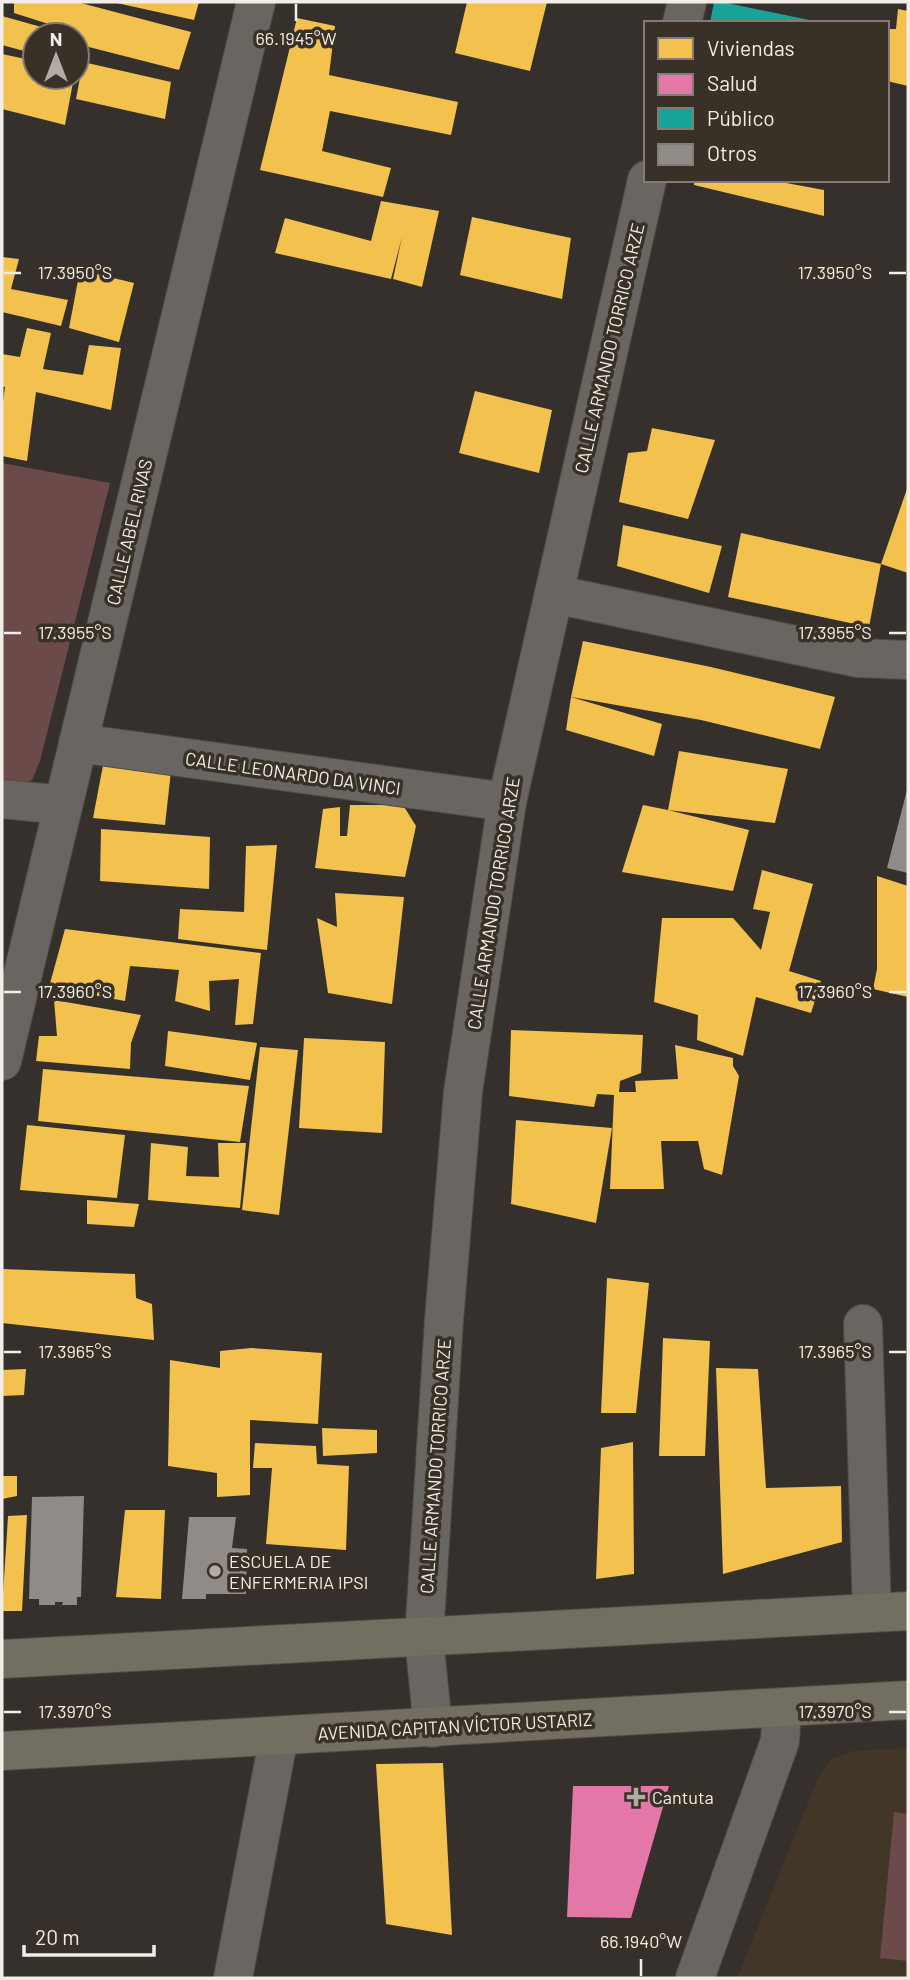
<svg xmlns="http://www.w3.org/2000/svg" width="910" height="1980" viewBox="0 0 910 1980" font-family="Barlow,sans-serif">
<rect width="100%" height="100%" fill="#35302b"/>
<path fill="#423628" d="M908 1748V1978H737L818 1778 831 1759 852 1751Z"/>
<g fill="#6c4a4a">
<path d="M2 463 110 483 40 761 32 780 20 786 2 787Z"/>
<path d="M894 1812 908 1814V1961L880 1958Z"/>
</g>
<g fill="#f2c14e">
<path d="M14 2H77L191 32 179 70 77 44V35H59L61 28 14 13Z"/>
<path d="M112 2H199L194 20Z"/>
<path d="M467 2H547L530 71 455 53Z"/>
<path d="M898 9 908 11V86L887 81V29H896Z"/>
<path d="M2 16 52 30 50 35H35V54L2 45Z"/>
<path d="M297 18 335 26 329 75 458 102 451 135 330 111 322 151 391 168 383 197 260 170Z"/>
<path d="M2 54 35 61V77H74L65 125 2 109Z"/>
<path d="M83 62 171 82 165 119 76 99Z"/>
<path d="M695 180H770L824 190V216L694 185Z"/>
<path d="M381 201 439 211 422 287 393 279 402 237 391 279 275 253 285 218 371 241Z"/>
<path d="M472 217 571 238 562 299 460 275Z"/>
<path d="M2 257 19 259 11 289 68 300 61 326 2 312Z"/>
<path d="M80 270 134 283 119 342 69 328Z"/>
<path d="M27 328 51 333 43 369 83 375 89 345 121 348 111 410 36 392 27 461 2 456V409L5 387 2 386V354L20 357Z"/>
<path d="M475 391 552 410 539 473 459 453Z"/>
<path d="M652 428 715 440 688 519 619 502 628 453 647 451Z"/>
<path d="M908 486V573L881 564Z"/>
<path d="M623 525 722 546 709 593 617 566Z"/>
<path d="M741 533 881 564 869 627 728 597Z"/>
<path d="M583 641 711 667 835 697 820 749 701 720 571 697Z"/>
<path d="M571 697 662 724 654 756 566 730Z"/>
<path d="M679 751 788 769 775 823 668 810 749 830 733 891 622 872 643 805 668 810Z"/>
<path d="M104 760 172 762 165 825 93 818Z"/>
<path d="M350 805H403L416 826 405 877 315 868 323 809 340 807V836H347Z"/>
<path d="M101 829 210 837 209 889 100 881Z"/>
<path d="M277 845 267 950 178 939 180 909 244 912 246 846Z"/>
<path d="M762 870 813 884 789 971 821 981 811 1013 756 997 743 1056 697 1040 698 1015 654 1002 662 918H733L761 950 770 912 753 909Z"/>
<path d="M877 876 908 886V997L873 989 877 969Z"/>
<path d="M335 893 404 897 392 1004 328 993 317 918 337 927Z"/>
<path d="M65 929 261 953 253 1024 235 1025 239 979 209 981 210 1011 175 1001 179 970 130 966 125 1001 49 987Z"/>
<path d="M54 1000 141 1015 131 1043 130 1069 36 1061 39 1036H57Z"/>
<path d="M511 1030 643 1035 641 1073 620 1081 619 1092H636L635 1081 678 1079 675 1045 733 1058V1066L739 1076 722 1175 704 1169 698 1141H661L664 1189H610L614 1095 597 1094 594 1107 509 1096Z"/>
<path d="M168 1031 257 1043 250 1080 165 1066Z"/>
<path d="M304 1038 385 1042 382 1133 299 1128Z"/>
<path d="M260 1047 298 1050 279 1215 242 1210Z"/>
<path d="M43 1069 249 1086 240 1142 38 1121Z"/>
<path d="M516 1120 612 1128 596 1223 511 1204Z"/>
<path d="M27 1125 125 1135 117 1198 20 1190Z"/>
<path d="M151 1143 188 1147 186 1176 219 1177 218 1143H246L240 1208 148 1200Z"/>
<path d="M87 1200 139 1204 134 1227 87 1224Z"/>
<path d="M2 1269 135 1274 136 1298 152 1304 154 1340 2 1323Z"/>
<path d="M607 1278 649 1283 636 1413H601Z"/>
<path d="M663 1338 710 1341 705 1456H659Z"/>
<path d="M251 1348 322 1353 318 1424 250 1420V1495L217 1497V1473L168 1466 170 1360 220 1368V1351Z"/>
<path d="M716 1368 758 1369 766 1488 841 1486 842 1542 723 1574Z"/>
<path d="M26 1369 24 1395 2 1396V1370Z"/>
<path d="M322 1428 377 1430V1453L323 1456Z"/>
<path d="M633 1442 634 1574 596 1579 601 1448Z"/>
<path d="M255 1443 316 1446 317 1464 349 1466 346 1550 266 1544 272 1468H253Z"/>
<path d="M2 1476H17V1496L2 1499Z"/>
<path d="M125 1510H165L161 1599 116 1597Z"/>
<path d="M27 1515 22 1611H2L8 1516Z"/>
<path d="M443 1763 452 1935 386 1924 376 1764Z"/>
</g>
<path fill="#e377a8" d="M573 1786H669L631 1918 567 1917Z"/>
<path fill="#17a398" d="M714 2H722L824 23H710Z"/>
<g fill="#918b87">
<path d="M907 790H908V873L887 868Z"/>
<path d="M84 1496 81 1597H77V1605H62L63 1602H55V1605H39V1599H29L32 1497Z"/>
<path d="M189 1517H236L232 1548 247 1549 246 1594H206V1599H182Z"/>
</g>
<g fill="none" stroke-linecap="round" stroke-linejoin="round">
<g stroke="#504b47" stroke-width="40">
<g id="minor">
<path d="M682 23 687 2"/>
<path d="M554 594 857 658 908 660"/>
<path d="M78 743 507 802"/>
<path d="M2 799 63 805"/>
<path d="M2 1061 256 2"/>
<path d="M863 1324 872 1613"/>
<path d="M433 1728 424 1638 444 1320 463 1092 507 802 647 180"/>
<path d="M233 1978 279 1736"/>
<path d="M695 1978 780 1741 782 1708"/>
</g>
</g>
<g stroke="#504b47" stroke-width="40">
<g id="major">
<path d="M2 1659 908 1611"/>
<path d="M2 1751 908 1700"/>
</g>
</g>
<use href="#minor" stroke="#696661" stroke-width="38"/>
<use href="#major" stroke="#726e61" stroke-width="38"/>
</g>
<path fill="none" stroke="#f3ede7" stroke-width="2.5" d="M296 4V21M4 273H21M889 273H906M4 633H21M889 633H906M4 992H21M889 992H906M4 1352H21M889 1352H906M4 1712H21M889 1712H906M641 1959V1976"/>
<g fill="#b0aba5" stroke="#393127" stroke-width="2.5">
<circle cx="215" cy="1571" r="7"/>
<path d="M632.5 1786.5h7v7h7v7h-7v7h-7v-7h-7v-7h7z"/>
</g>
<g text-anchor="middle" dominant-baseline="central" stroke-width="7" stroke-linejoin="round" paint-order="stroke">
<g font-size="18" fill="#f3ede7" stroke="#393127">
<text transform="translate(609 348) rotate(-77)">CALLE ARMANDO TORRICO ARZE</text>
<text transform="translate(129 532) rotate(-77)">CALLE ABEL RIVAS</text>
<text transform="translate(293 773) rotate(8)">CALLE LEONARDO DA VINCI</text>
<text transform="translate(493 903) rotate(-81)">CALLE ARMANDO TORRICO ARZE</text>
<text transform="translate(435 1466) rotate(-86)">CALLE ARMANDO TORRICO ARZE</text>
<text transform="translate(455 1726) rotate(-3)">AVENIDA CAPITAN VÍCTOR USTARIZ</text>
</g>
<g font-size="18" fill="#f3ede7" stroke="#393127" text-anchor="start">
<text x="229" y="1561">ESCUELA DE<tspan x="229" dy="21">ENFERMERIA IPSI</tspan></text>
<text x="652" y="1797">Cantuta</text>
</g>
</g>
<g font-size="18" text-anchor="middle" fill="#f3ede7" stroke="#393127" stroke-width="7" stroke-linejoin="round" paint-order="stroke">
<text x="296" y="45">66.1945°W</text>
<text x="75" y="279">17.3950°S</text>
<text x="835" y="279">17.3950°S</text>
<text x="75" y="639">17.3955°S</text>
<text x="835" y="639">17.3955°S</text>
<text x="75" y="998">17.3960°S</text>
<text x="835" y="998">17.3960°S</text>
<text x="75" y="1358">17.3965°S</text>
<text x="835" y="1358">17.3965°S</text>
<text x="75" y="1718">17.3970°S</text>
<text x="835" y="1718">17.3970°S</text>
<text x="641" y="1948">66.1940°W</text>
</g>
<rect width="910" height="1980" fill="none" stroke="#f3ede7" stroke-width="7"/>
<rect x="644" y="21" width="245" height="161" fill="#393127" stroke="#837c74" stroke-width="2"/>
<rect x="658" y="38" width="35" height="21" fill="#f2c14e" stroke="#837c74" stroke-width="2"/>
<text x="707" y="56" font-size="21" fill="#f3ede7">Viviendas</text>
<rect x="658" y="74" width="35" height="21" fill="#e377a8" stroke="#837c74" stroke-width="2"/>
<text x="707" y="91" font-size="21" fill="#f3ede7">Salud</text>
<rect x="658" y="108" width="35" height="21" fill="#17a398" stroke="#837c74" stroke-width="2"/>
<text x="707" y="126" font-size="21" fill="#f3ede7">Público</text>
<rect x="658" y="144" width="35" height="21" fill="#918b87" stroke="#837c74" stroke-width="2"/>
<text x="707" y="161" font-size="21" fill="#f3ede7">Otros</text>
<g transform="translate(56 56)"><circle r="33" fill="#393127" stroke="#837c74" stroke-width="2"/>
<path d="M0-5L12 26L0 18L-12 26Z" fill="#b0aba5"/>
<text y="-10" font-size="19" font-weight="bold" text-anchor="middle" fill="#f3ede7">N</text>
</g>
<path d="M24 1945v10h130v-10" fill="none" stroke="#f3ede7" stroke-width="3.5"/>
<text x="35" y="1945" font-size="21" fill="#f3ede7" stroke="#393127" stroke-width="5" paint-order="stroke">20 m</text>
</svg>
